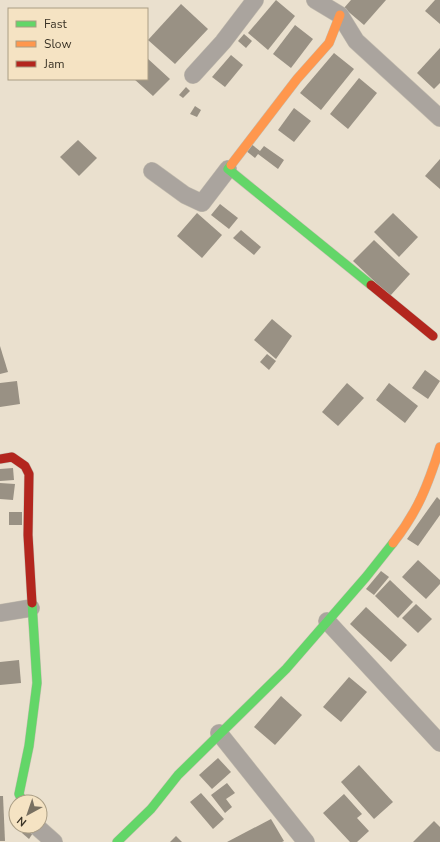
<svg xmlns="http://www.w3.org/2000/svg" width="440" height="842" viewBox="0 0 440 842" font-family="'Nunito Sans',sans-serif">
<rect width="100%" height="100%" fill="#eae0ce"/>
<g fill="#999184">
<path d="M276 0 295 16 268 50 248 33Z"/>
<path d="M351 0H386L364 25 344 8Z"/>
<path d="M435 0H440V24L425 11Z"/>
<path d="M181 4 208 29 175 64 148 40Z"/>
<path d="M295 25 313 39 291 68 273 54Z"/>
<path d="M244 34 252 41 246 48 238 41Z"/>
<path d="M440 48V83L434 89 417 73Z"/>
<path d="M334 53 354 69 321 110 300 93Z"/>
<path d="M231 55 243 65 225 87 212 77Z"/>
<path d="M147 58 170 79 153 96 134 79H147Z"/>
<path d="M359 78 377 93 348 129 330 114Z"/>
<path d="M186 87 190 91 183 98 179 95Z"/>
<path d="M195 106 201 110 197 117 190 114Z"/>
<path d="M294 108 311 121 294 142 278 130Z"/>
<path d="M78 140 97 158 79 176 60 157Z"/>
<path d="M250 143 260 151 264 146 284 160 278 169 258 154 255 158 245 150Z"/>
<path d="M440 159V189L425 176Z"/>
<path d="M220 204 238 218 229 229 211 215Z"/>
<path d="M197 213 222 235 202 258 177 236Z"/>
<path d="M393 213 418 237 399 257 374 232Z"/>
<path d="M241 230 261 247 254 255 233 238Z"/>
<path d="M374 240 410 274 390 296 353 261Z"/>
<path d="M272 319 292 336 276 359 254 340Z"/>
<path d="M0 346 8 372 0 374Z"/>
<path d="M267 354 276 361 269 370 260 362Z"/>
<path d="M425 370 440 381 428 399 412 388Z"/>
<path d="M17 381 20 404 0 407V383Z"/>
<path d="M347 383 364 398 338 426 322 412Z"/>
<path d="M389 383 418 406 405 423 376 400Z"/>
<path d="M13 468 14 480 0 481V469Z"/>
<path d="M0 483 15 484 13 500 0 499Z"/>
<path d="M437 497 440 500V515L418 546 407 539Z"/>
<rect x="9" y="512" width="13" height="13"/>
<path d="M418 560 440 580V584L426 599 402 577Z"/>
<path d="M381 571 389 577 374 595 366 589Z"/>
<path d="M390 580 413 602 398 618 375 596Z"/>
<path d="M416 604 432 619 418 633 402 618Z"/>
<path d="M366 607 407 645 391 662 350 624Z"/>
<path d="M19 660 21 683 0 685V662Z"/>
<path d="M349 677 367 692 341 722 323 707Z"/>
<path d="M281 696 302 715 275 745 254 727Z"/>
<path d="M218 758 231 772 212 789 199 775Z"/>
<path d="M359 765 393 802 374 819 341 782Z"/>
<path d="M227 783 235 793 226 799 232 807 225 813 211 795Z"/>
<path d="M201 793 224 819 213 829 190 802Z"/>
<path d="M344 794 362 814 357 818 369 831 357 842H350L323 813Z"/>
<path d="M0 796H3L5 841H0Z"/>
<path d="M271 819 284 841 282 842H227Z"/>
<path d="M434 821 440 827V842H413Z"/>
<path d="M28 826 35 830 29 839 22 833Z"/>
<path d="M176 836 182 842H170Z"/>
</g>
<g fill="none" stroke-linecap="round" stroke-linejoin="round">
<g stroke="#c4bdaf" stroke-width="18">
<g id="street">
<path d="M315 0 340 15 356 41 440 118"/>
<path d="M193 75 223 42 255 0"/>
<path d="M152 171 185 195 202 203 228 169"/>
<path d="M0 613 31 608"/>
<path d="M327 621 440 743"/>
<path d="M219 733 306 842"/>
<path d="M36 826 54 842"/>
</g>
</g>
<g stroke="#c4bdaf" stroke-width="10">
<g id="fast">
<path d="M231 165 228 169 371 285"/>
<path d="M23 802 19 794 29 746 37 683 32 603"/>
<path d="M117 842 151 809 178 775 286 669 366 577 393 543"/>
</g>
</g>
<g stroke="#c4bdaf" stroke-width="10">
<g id="slow">
<path d="M231 165 297 79 329 43 340 15"/>
<path d="M393 543C418 511 428 485 440 447"/>
</g>
</g>
<g stroke="#c4bdaf" stroke-width="10">
<g id="jam">
<path d="M371 285 433 336"/>
<path d="M0 459 12 457 25 466 29 474 28 535 32 603"/>
</g>
</g>
<use href="#street" stroke="#aaa49e" stroke-width="17"/>
<use href="#fast" stroke="#63d668" stroke-width="9"/>
<use href="#slow" stroke="#ff974d" stroke-width="9"/>
<use href="#jam" stroke="#b3261e" stroke-width="9"/>
</g>
<rect x="8" y="8" width="140" height="72" fill="#f5e3c3" stroke="#aa9d84"/>
<rect x="16" y="21" width="20" height="6" fill="#63d668" stroke="#aa9d84"/>
<text x="44" y="28" font-size="12" fill="#3a3326">Fast</text>
<rect x="16" y="41" width="20" height="6" fill="#ff974d" stroke="#aa9d84"/>
<text x="44" y="48" font-size="12" fill="#3a3326">Slow</text>
<rect x="16" y="61" width="20" height="6" fill="#b3261e" stroke="#aa9d84"/>
<text x="44" y="68" font-size="12" fill="#3a3326">Jam</text>
<g transform="translate(28 814) rotate(220)"><circle r="19" fill="#f5e3c3" stroke="#aa9d84"/>
<path d="M0-3L7 15L0 10L-7 15Z" fill="#787061"/>
<text y="-6" font-size="11" font-weight="bold" text-anchor="middle" fill="#3a3326">N</text>
</g>
</svg>
